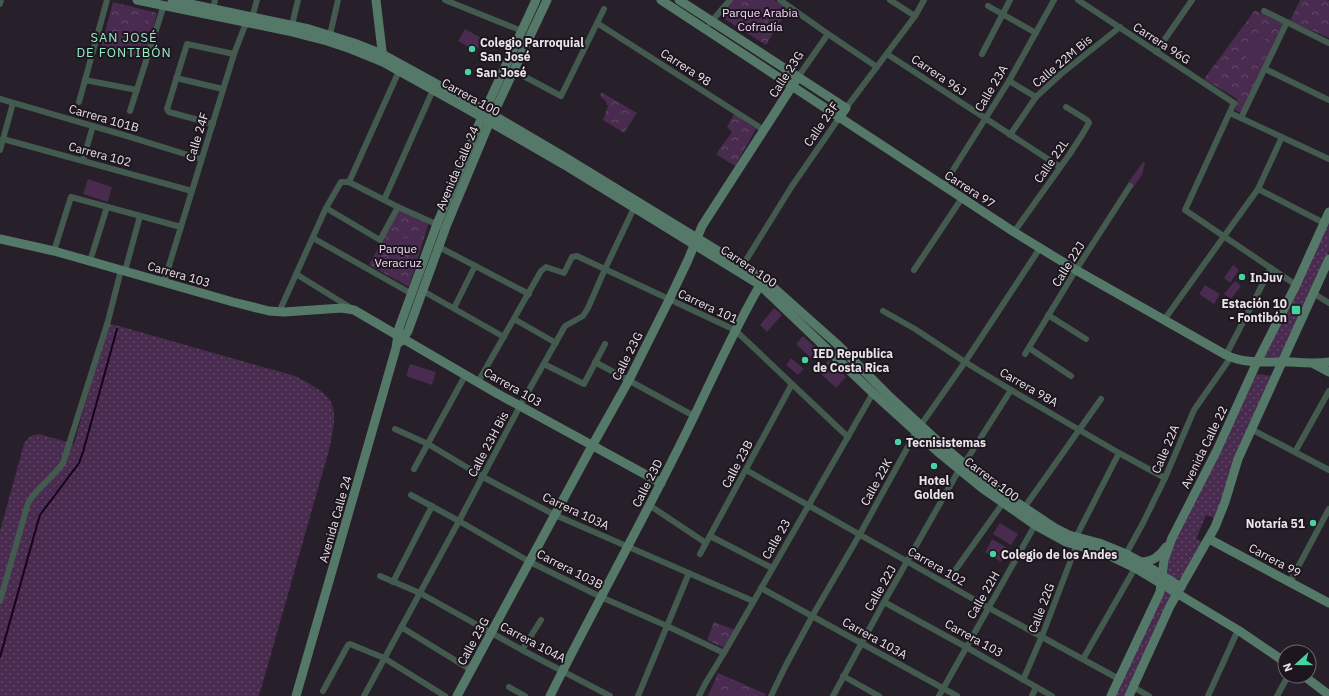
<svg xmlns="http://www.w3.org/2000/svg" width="1329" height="696" viewBox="0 0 1329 696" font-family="'IBM Plex Sans',sans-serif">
<defs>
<pattern id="grass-dots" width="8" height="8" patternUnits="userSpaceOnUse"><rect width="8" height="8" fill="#492b4f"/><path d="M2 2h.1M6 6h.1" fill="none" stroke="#634a68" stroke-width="1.8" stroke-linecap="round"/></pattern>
<pattern id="forest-crowns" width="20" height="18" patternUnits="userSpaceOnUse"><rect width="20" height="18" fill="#492b4f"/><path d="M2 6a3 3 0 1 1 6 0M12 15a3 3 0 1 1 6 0" fill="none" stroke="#634a68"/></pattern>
</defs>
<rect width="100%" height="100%" fill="#271f29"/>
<g fill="url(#grass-dots)">
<path d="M1329 219V251L1280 357H1264Z"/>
<path d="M108 323 295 376C338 398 339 404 329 450L259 696H0V531L24 444C28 437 31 435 39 434L74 444Z"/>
<path d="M1257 374 1272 376C1260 402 1246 428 1236 455 1228 476 1223 498 1214 518L1206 515 1196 539 1203 542 1181 578C1174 580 1169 576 1166 570L1170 550 1225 441Z"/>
<path d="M1163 590 1172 594 1125 696H1114Z"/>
</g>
<g fill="url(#forest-crowns)">
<path d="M734 0H774L788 9 766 45 720 16Z"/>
<path d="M1300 0H1327L1329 1V38L1290 21Z"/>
<path d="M113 2 157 13 145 59 101 48Z"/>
<path d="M1255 10 1283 23 1241 113 1235 110 1237 99 1204 79Z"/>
<path d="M601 92 637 113 624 133 603 120 608 106 605 100 600 96Z"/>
<path d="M734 114 756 129 735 166 716 154 732 132 727 127Z"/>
<path d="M399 210 429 222 409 287 369 265Z"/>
<path d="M714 622 735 630 724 648 707 640Z"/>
<path d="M718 673 766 694 765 696H708Z"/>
</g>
<g fill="#492b4f">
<path d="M755 0H769L781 8 773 21 751 7Z"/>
<path d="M748 12 770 25 761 40 739 26Z"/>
<path d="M144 18 149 33 122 43 117 29Z"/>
<path d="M465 29 483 39 476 51 458 41Z"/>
<path d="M1253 33 1266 37 1259 63 1246 59Z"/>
<path d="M1143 162 1145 163 1142 175 1133 188 1127 184Z"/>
<path d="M88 179 112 187 108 202 83 194Z"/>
<path d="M395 236 419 240 416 256 393 252Z"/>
<path d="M1233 265 1239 270 1230 283 1224 278Z"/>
<path d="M1235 281 1241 286 1231 299 1224 294Z"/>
<path d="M1205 285 1220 294 1214 304 1199 294Z"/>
<path d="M774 308 782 315 767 332 760 325Z"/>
<path d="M803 336 818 350 811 358 796 344Z"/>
<path d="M791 358 804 369 798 375 786 365Z"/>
<path d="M829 360 846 377 836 388 818 371Z"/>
<path d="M410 364 436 372 432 385 406 376Z"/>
<path d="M1000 523 1018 534 1011 545 993 534Z"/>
<path d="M992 539 1009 549 1001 562 985 552Z"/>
<path d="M742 688 745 696H721Z"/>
</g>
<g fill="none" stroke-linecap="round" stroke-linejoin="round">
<path stroke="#19011f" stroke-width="2" d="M0 657 37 525 40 515 79 463 83 452 117 329"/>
<g stroke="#435a4f" stroke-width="6">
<path d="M445 0 522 31"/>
<path d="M780 0 828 34 877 67"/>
<path d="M890 0 915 16"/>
<path d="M1078 0 1234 103 1185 210 1296 285"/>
<path d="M0 4 1 0"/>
<path d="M988 6 1036 33"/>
<path d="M213 9 215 0"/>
<path d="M1264 11 1329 43"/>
<path d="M597 23 764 130"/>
<path d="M710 23 730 0"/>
<path d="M292 25 298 0"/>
<path d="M330 35 338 0"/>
<path d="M1156 52 1192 0"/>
<path d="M887 54 1060 167"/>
<path d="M982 54 1010 0"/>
<path d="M1265 69 1329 100"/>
<path d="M514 71 561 96 604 9"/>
<path d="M798 77 828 34"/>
<path d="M176 78 223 89"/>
<path d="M85 80 137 90"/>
<path d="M1009 81 1036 97"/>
<path d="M0 99 127 136 201 159"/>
<path d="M79 102 107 0"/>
<path d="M846 108 915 16 924 0"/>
<path d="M130 111 164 5"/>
<path d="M1230 113 1329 159"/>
<path d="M1241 118 1287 22"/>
<path d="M213 124 169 112 167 109 187 44 234 54"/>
<path d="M1010 135 1036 97 1061 74 1120 27"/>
<path d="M3 139 192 191"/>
<path d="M0 150 13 103"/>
<path d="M83 160 93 126"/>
<path d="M349 182 399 71"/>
<path d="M943 186 1009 81 1054 0"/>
<path d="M1258 189 1324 223"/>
<path d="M384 200 433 90"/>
<path d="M326 208 380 240 398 207"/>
<path d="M1014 232 1069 155 1082 135 1089 123 1087 120 1066 107"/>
<path d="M313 238 412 294"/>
<path d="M439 247 529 294"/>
<path d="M54 251 71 197 181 227"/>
<path d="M90 261 107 207"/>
<path d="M743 265 792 186 839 118"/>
<path d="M914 270 962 198"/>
<path d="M125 271 140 216"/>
<path d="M296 274 351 308"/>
<path d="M164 282 234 54 244 28 250 17 253 14 257 0"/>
<path d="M423 291 504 337"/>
<path d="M1313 293 1329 303"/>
<path d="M454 308 475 266"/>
<path d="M883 311 915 329 965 362 1011 390 1119 453 1165 478"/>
<path d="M279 312 326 208 341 182H349L398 207 445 228"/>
<path d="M1048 315 1086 339"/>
<path d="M514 319 556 343"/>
<path d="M1164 320 1258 189 1282 137"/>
<path d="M1029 348 1071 376"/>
<path d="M1025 354 1074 273 1130 186"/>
<path d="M1226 355 1271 268"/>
<path d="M595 362 694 416"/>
<path d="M544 364 584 384 605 344"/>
<path d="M478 382 541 271 546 267 564 273 572 257 577 256 735 330 848 437"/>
<path d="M395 429 428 444 483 477 555 515 753 601"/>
<path d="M1251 429 1329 470"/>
<path d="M1295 452 1329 391"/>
<path d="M964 464 1011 390"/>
<path d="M414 469 466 374"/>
<path d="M746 470 989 608 1119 679"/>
<path d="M411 495 459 521 530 562 601 597 667 626 724 653"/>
<path d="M649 505 706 543"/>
<path d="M1024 508 1101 399"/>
<path d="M710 536 772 568"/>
<path d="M1076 537 1119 453"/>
<path d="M700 554 792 384"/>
<path d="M1126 554 1143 523 1165 478 1194 410 1231 357"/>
<path d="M380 576 420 593 522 650 610 696"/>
<path d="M393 582 432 506"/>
<path d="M1290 582 1329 509"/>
<path d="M946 583 1003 503"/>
<path d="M761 588 957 696"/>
<path d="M0 601 28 503C37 488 52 478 63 463L108 321 121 270"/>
<path d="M884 602 966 647 1052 696"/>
<path d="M401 627 471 670"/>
<path d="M522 650 541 620"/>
<path d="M1083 659 1135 568"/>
<path d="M843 676 879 696"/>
<path d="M1023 680 1042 636 1077 544"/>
<path d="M509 687 525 696"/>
<path d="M1133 687 1149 696"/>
<path d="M323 691 348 645 350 644 384 658 445 696"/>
<path d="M364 696 459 521 520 406 565 326 583 316 588 308 605 269 634 208"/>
<path d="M638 696 689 573"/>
<path d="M699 696 705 684 724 653 873 393"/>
<path d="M771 696 785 667 814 613 860 534 916 432 965 362 1040 248"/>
<path d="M833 696 884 602 959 470"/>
<path d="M939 696 1035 525"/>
<path d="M1032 696 1036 687"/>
<path d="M1208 696 1238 630"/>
<path d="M1277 696 1288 676"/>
</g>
<g stroke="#557968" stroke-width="9">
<path d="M137 0 288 31 327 41 351 49 383 62 471 111 563 164 760 285 873 393 938 452 982 488 1035 525 1066 542 1106 554 1135 568 1238 630 1285 662"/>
<path d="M172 0 309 29 354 43 382 54 493 115 566 158 764 279 837 344 888 395 942 445 969 468 1001 492 1055 528 1069 535 1099 543 1126 554 1141 562 1181 587"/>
<path d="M376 0 383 59"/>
<path d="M661 0 1014 232 1076 270 1226 355C1246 365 1270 361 1291 362 1304 363 1316 364 1329 362"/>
<path d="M679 0 846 108 839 118"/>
<path d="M0 239 54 251 233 302 269 311 284 312 342 308 354 310 498 394 661 483"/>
<path d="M400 342 408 331 447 224 490 121 547 0"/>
<path d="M1314 364 1329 372"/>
<path d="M1209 539 1329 603"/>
<path d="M1141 562C1153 562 1160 556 1166 547"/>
<path d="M1304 676 1329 695"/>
<path d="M296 696 396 348 399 328 437 224 482 117 536 0"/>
<path d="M457 696 592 446 629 380 669 300 688 260 702 226 798 77"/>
<path d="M550 696C591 614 636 533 677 451 706 394 730 335 763 280"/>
<path d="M1111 696 1160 592 1164 560 1172 538 1217 450 1257 362 1296 285 1329 212"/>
<path d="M1129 696 1170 606 1215 527 1225 502 1238 459 1329 259"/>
</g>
</g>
<g fill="#44d49f" stroke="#1e161f" stroke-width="1.5">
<circle cx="472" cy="49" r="4"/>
<circle cx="468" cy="72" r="4"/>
<circle cx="1242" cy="277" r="4"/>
<rect x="1291" y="305" width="10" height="10" rx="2"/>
<circle cx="805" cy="360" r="4"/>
<circle cx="898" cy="442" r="4"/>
<circle cx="934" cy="466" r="4"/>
<circle cx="1313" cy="523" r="4"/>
<circle cx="993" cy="554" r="4"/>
</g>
<g text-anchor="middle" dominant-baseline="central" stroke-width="4" stroke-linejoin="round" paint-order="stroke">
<g font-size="12" fill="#f7d7fd" stroke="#1e161f">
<text x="760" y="12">Parque Arabia<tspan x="760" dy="14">Cofradía</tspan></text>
<text x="398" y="248">Parque<tspan x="398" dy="14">Veracruz</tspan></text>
</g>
<g font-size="12" font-weight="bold" fill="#e9e3ea" stroke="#1e161f" text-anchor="start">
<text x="480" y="42">Colegio Parroquial<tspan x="480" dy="14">San José</tspan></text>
<text x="476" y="72">San José</text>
<text x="1250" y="277">InJuv</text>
<text x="1287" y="303" text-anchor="end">Estación 10<tspan x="1287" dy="14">- Fontibón</tspan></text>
<text x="813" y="353">IED Republica<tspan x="813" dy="14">de Costa Rica</tspan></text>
<text x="906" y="442">Tecnisistemas</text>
<text x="934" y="480" text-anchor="middle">Hotel<tspan x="934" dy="14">Golden</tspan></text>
<text x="1305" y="523" text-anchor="end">Notaría 51</text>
<text x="1001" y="554">Colegio de los Andes</text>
</g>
<g font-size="12" fill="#e9e3ea" stroke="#1e161f">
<text transform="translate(1162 43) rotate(33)">Carrera 96G</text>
<text transform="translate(1062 61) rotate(-40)">Calle 22M Bis</text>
<text transform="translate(686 67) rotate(33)">Carrera 98</text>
<text transform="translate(786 74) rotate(-57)">Calle 23G</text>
<text transform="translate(939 75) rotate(34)">Carrera 96J</text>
<text transform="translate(991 88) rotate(-59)">Calle 23A</text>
<text transform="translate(471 97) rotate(29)">Carrera 100</text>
<text transform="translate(104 118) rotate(16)">Carrera 101B</text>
<text transform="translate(821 124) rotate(-55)">Calle 23F</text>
<text transform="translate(197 137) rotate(-73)">Calle 24F</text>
<text transform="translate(100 154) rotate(15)">Carrera 102</text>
<text transform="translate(1051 161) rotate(-55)">Calle 22L</text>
<text transform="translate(457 168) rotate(-67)">Avenida Calle 24</text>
<text transform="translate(970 189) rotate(33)">Carrera 97</text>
<text transform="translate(1068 264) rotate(-58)">Calle 22J</text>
<text transform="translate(749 266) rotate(34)">Carrera 100</text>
<text transform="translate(179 274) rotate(16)">Carrera 103</text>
<text transform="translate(708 306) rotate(25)">Carrera 101</text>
<text transform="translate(627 356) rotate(-63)">Calle 23G</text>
<text transform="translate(513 387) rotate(30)">Carrera 103</text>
<text transform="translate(1029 387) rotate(30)">Carrera 98A</text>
<text transform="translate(488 444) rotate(-62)">Calle 23H Bis</text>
<text transform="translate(1204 447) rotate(-64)">Avenida Calle 22</text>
<text transform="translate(1165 449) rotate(-67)">Calle 22A</text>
<text transform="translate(737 464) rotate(-62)">Calle 23B</text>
<text transform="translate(992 479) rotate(37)">Carrera 100</text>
<text transform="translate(876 482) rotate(-61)">Calle 22K</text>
<text transform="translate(647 483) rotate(-63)">Calle 23D</text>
<text transform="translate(576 511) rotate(25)">Carrera 103A</text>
<text transform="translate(335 519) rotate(-74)">Avenida Calle 24</text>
<text transform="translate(776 539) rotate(-60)">Calle 23</text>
<text transform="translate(1275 560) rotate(28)">Carrera 99</text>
<text transform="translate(937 566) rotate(30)">Carrera 102</text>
<text transform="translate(570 569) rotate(27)">Carrera 103B</text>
<text transform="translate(880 588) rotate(-60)">Calle 22J</text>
<text transform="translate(983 595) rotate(-60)">Calle 22H</text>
<text transform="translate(1041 608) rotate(-69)">Calle 22G</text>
<text transform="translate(875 638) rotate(29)">Carrera 103A</text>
<text transform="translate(974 638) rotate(29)">Carrera 103</text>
<text transform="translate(473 641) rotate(-61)">Calle 23G</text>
<text transform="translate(533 642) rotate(28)">Carrera 104A</text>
</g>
<g font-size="13" letter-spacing="1" fill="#96edc6" stroke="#1e161f">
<text x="124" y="37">SAN JOSÉ<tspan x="124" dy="15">DE FONTIBÓN</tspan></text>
</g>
</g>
<g transform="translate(1297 664) rotate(249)"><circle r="19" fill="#1e161f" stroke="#6f6870"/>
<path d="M0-3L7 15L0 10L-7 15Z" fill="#44d49f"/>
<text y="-6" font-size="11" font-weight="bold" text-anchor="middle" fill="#e9e3ea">N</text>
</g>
</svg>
